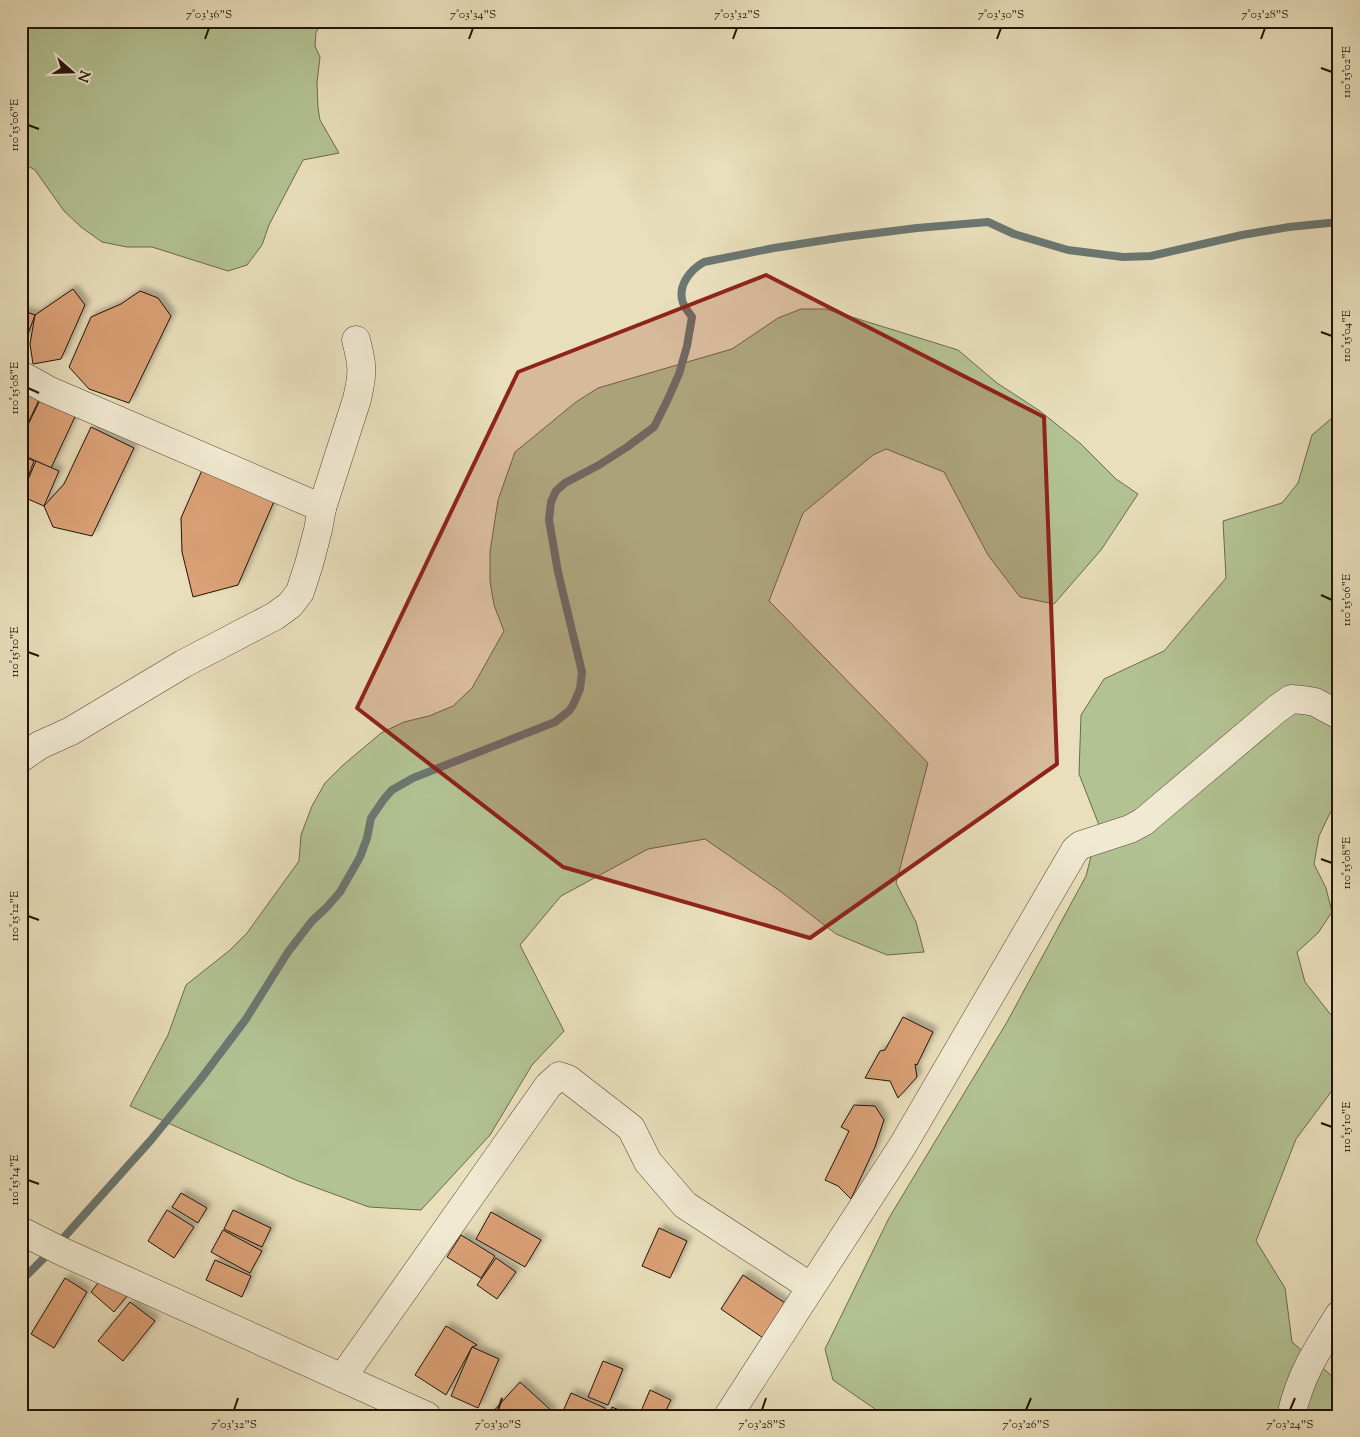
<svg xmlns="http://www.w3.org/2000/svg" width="1360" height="1437" viewBox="0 0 1360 1437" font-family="'Sorts Mill Goudy',serif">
<defs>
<filter id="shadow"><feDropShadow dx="4.5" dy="-4.5" stdDeviation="2.5" flood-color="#0004"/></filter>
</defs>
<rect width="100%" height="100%" fill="#e9dfbc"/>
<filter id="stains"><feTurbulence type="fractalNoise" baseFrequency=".004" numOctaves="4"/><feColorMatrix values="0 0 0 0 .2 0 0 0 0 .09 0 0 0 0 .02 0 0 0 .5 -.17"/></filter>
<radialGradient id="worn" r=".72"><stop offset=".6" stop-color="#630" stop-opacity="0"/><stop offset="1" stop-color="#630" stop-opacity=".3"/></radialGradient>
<g fill="#b3c293" stroke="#6c6a4c">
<path d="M21 21H318L322 23 316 32 315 46 320 57 317 83 318 108 320 120 339 153 303 160 269 225 262 245 247 265 228 271 152 247H127L102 242 81 227 64 211 35 170 21 162Z"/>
<path d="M801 309H826L958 350 997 383 1040 411 1081 444 1116 479 1138 494 1101 550 1054 604 1020 597 988 555 944 472 886 449 873 455 803 513 769 601 928 763 896 883 916 922 924 952 887 955 836 934 780 891 705 839 648 849 561 896 520 945 564 1031 532 1065 490 1135 421 1210 369 1207 298 1181 130 1106 168 1035 186 985 230 950 247 933 299 861 301 835 312 806 325 783 342 766 381 733 404 722 429 716 453 706 472 688 504 631 494 605 490 581V552L498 500 515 452 576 402 598 388 732 349 778 318Z"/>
<path d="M1339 412V803L1330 813 1319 836 1314 864 1326 888 1332 912 1318 933 1297 952 1305 982 1339 1025V1072L1331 1092 1296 1139 1256 1241 1285 1288 1292 1342 1339 1382V1416H885L833 1380 825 1349 889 1218 1007 1022 1086 876 1099 825 1079 774 1081 715 1104 679 1164 651 1226 578 1223 521 1282 503 1298 483 1312 435Z"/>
</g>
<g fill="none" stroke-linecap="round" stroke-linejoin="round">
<g stroke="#6b7771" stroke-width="8">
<path d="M58 1244 151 1140 200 1080 246 1019 288 952 312 921 327 907 340 892 360 857 367 838 371 818 384 799 392 790 413 778 555 722 569 711 573 705 580 689 582 672 558 572 549 520 551 502 556 491 565 483 599 465 627 447 654 427 667 401 679 374 687 346 692 317C689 313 685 308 683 303 677 286 690 270 704 262L774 248 845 237 917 228 988 222 1014 234 1068 250 1123 257 1151 256 1242 235 1289 227 1339 222"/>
<path d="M21 1281 50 1252"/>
</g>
</g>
<g fill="#dba177" stroke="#241306" filter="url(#shadow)">
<path d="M73 289 85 305 61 359 33 364 30 344 35 315Z"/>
<path d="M140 291 158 298 171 316 129 403 89 389 69 367 91 317 121 304Z"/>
<path d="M21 310 35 315 25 342 21 340Z"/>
<path d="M21 388 43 391 24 432 21 431Z"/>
<path d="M44 392 80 406 51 468 21 454V439Z"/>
<path d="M91 427 134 448 92 536 53 527 44 506 64 484Z"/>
<path d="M21 455 34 461 21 496Z"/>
<path d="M36 461 59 471 44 506 21 496Z"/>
<path d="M203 468 275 499 238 585 193 597 182 552 181 518Z"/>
<path d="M903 1017 933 1032 917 1065 915 1064 917 1077 898 1098 890 1081 865 1078 880 1051 885 1050Z"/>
<path d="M854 1105 875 1106 884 1120 875 1147 851 1199 838 1186 825 1180 849 1131 841 1127Z"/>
<path d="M181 1193 207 1208 198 1223 172 1207Z"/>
<path d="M167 1210 194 1227 174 1258 148 1241Z"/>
<path d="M233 1210 271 1228 262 1247 224 1229Z"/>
<path d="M491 1212 541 1240 525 1267 476 1239Z"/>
<path d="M659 1228 687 1241 670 1278 642 1266Z"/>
<path d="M223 1230 262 1251 250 1273 211 1252Z"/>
<path d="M461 1235 495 1256 481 1278 447 1257Z"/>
<path d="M496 1258 516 1272 497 1299 477 1285Z"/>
<path d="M215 1260 251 1276 242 1297 206 1280Z"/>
<path d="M743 1275 788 1305 766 1340 721 1309Z"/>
<path d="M65 1278 87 1292 54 1348 31 1334Z"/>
<path d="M102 1278 131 1291 114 1312 91 1292Z"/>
<path d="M130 1302 155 1321 123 1361 98 1341Z"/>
<path d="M446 1326 477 1345 472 1347 446 1395 415 1375Z"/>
<path d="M472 1347 499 1359 478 1408 451 1396Z"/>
<path d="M603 1361 623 1369 608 1405 588 1397Z"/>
<path d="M520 1382 553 1412 549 1416H489Z"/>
<path d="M650 1390 671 1400 663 1416H639Z"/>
<path d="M571 1393 605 1408 602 1416H561Z"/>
<path d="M612 1407 633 1416H608Z"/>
</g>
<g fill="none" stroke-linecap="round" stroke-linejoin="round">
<g stroke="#554634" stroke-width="29">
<g id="minor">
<path d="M21 375 48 390 322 508"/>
<path d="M21 758 40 745 71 731 183 664 275 616 290 605 300 592 309 564 318 530 322 508 357 399C363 373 363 366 356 340"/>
<path d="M21 1231 63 1252 427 1416"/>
<path d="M342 1378 548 1086 559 1076 568 1079 631 1128 648 1162 685 1205 811 1287"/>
<path d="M728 1416 903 1145 1075 850 1081 845 1130 829 1143 822 1277 709 1291 699 1303 700 1315 702 1339 715"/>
<path d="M1291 1416C1300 1375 1317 1350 1339 1315"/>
</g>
</g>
<use href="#minor" stroke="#f1ead3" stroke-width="28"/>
</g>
<path fill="#8f2418" fill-opacity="0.2" stroke="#8f2418" stroke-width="4" stroke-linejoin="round" d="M766 275 1044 417 1057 764 810 938 563 867 357 708 518 372Z"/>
<path fill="none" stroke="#241306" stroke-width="2" d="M205 39 209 28M469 39 473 28M733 39 737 28M997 39 1001 28M1261 39 1265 28M1321 68 1332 72M28 125 39 129M1321 332 1332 336M28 388 39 393M1321 595 1332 600M28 652 39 656M1321 859 1332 863M28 916 39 920M1321 1123 1332 1127M28 1180 39 1184M234 1410 238 1398M498 1410 502 1398M762 1410 766 1398M1026 1410 1031 1398M1290 1410 1295 1398"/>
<rect width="1360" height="1437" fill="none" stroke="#e9dfbc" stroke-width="55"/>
<g transform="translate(72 72) rotate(110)" stroke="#f1ead3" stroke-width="4" paint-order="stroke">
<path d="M0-4L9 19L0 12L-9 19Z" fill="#241306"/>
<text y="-8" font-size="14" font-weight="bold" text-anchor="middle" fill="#241306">N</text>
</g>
<rect x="28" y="28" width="1304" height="1382" fill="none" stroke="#241306" stroke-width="2"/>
<g font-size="12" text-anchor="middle" fill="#241306">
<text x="209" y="18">7°03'36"S</text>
<text x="473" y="18">7°03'34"S</text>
<text x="737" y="18">7°03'32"S</text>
<text x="1001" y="18">7°03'30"S</text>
<text x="1265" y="18">7°03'28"S</text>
<text transform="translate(1346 72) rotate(-90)" y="4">110°15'02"E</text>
<text transform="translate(14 125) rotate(-90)" y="4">110°15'06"E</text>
<text transform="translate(1346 336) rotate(-90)" y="4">110°15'04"E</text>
<text transform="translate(14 388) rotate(-90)" y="4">110°15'08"E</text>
<text transform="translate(1346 600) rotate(-90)" y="4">110°15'06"E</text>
<text transform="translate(14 652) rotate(-90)" y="4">110°15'10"E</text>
<text transform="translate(1346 863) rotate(-90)" y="4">110°15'08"E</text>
<text transform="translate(14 916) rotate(-90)" y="4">110°15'12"E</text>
<text transform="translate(1346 1127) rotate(-90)" y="4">110°15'10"E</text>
<text transform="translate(14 1180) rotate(-90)" y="4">110°15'14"E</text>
<text x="234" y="1428">7°03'32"S</text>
<text x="498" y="1428">7°03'30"S</text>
<text x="762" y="1428">7°03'28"S</text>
<text x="1026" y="1428">7°03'26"S</text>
<text x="1290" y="1428">7°03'24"S</text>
</g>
<rect width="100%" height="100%" filter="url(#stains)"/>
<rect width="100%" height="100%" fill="url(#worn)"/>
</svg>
